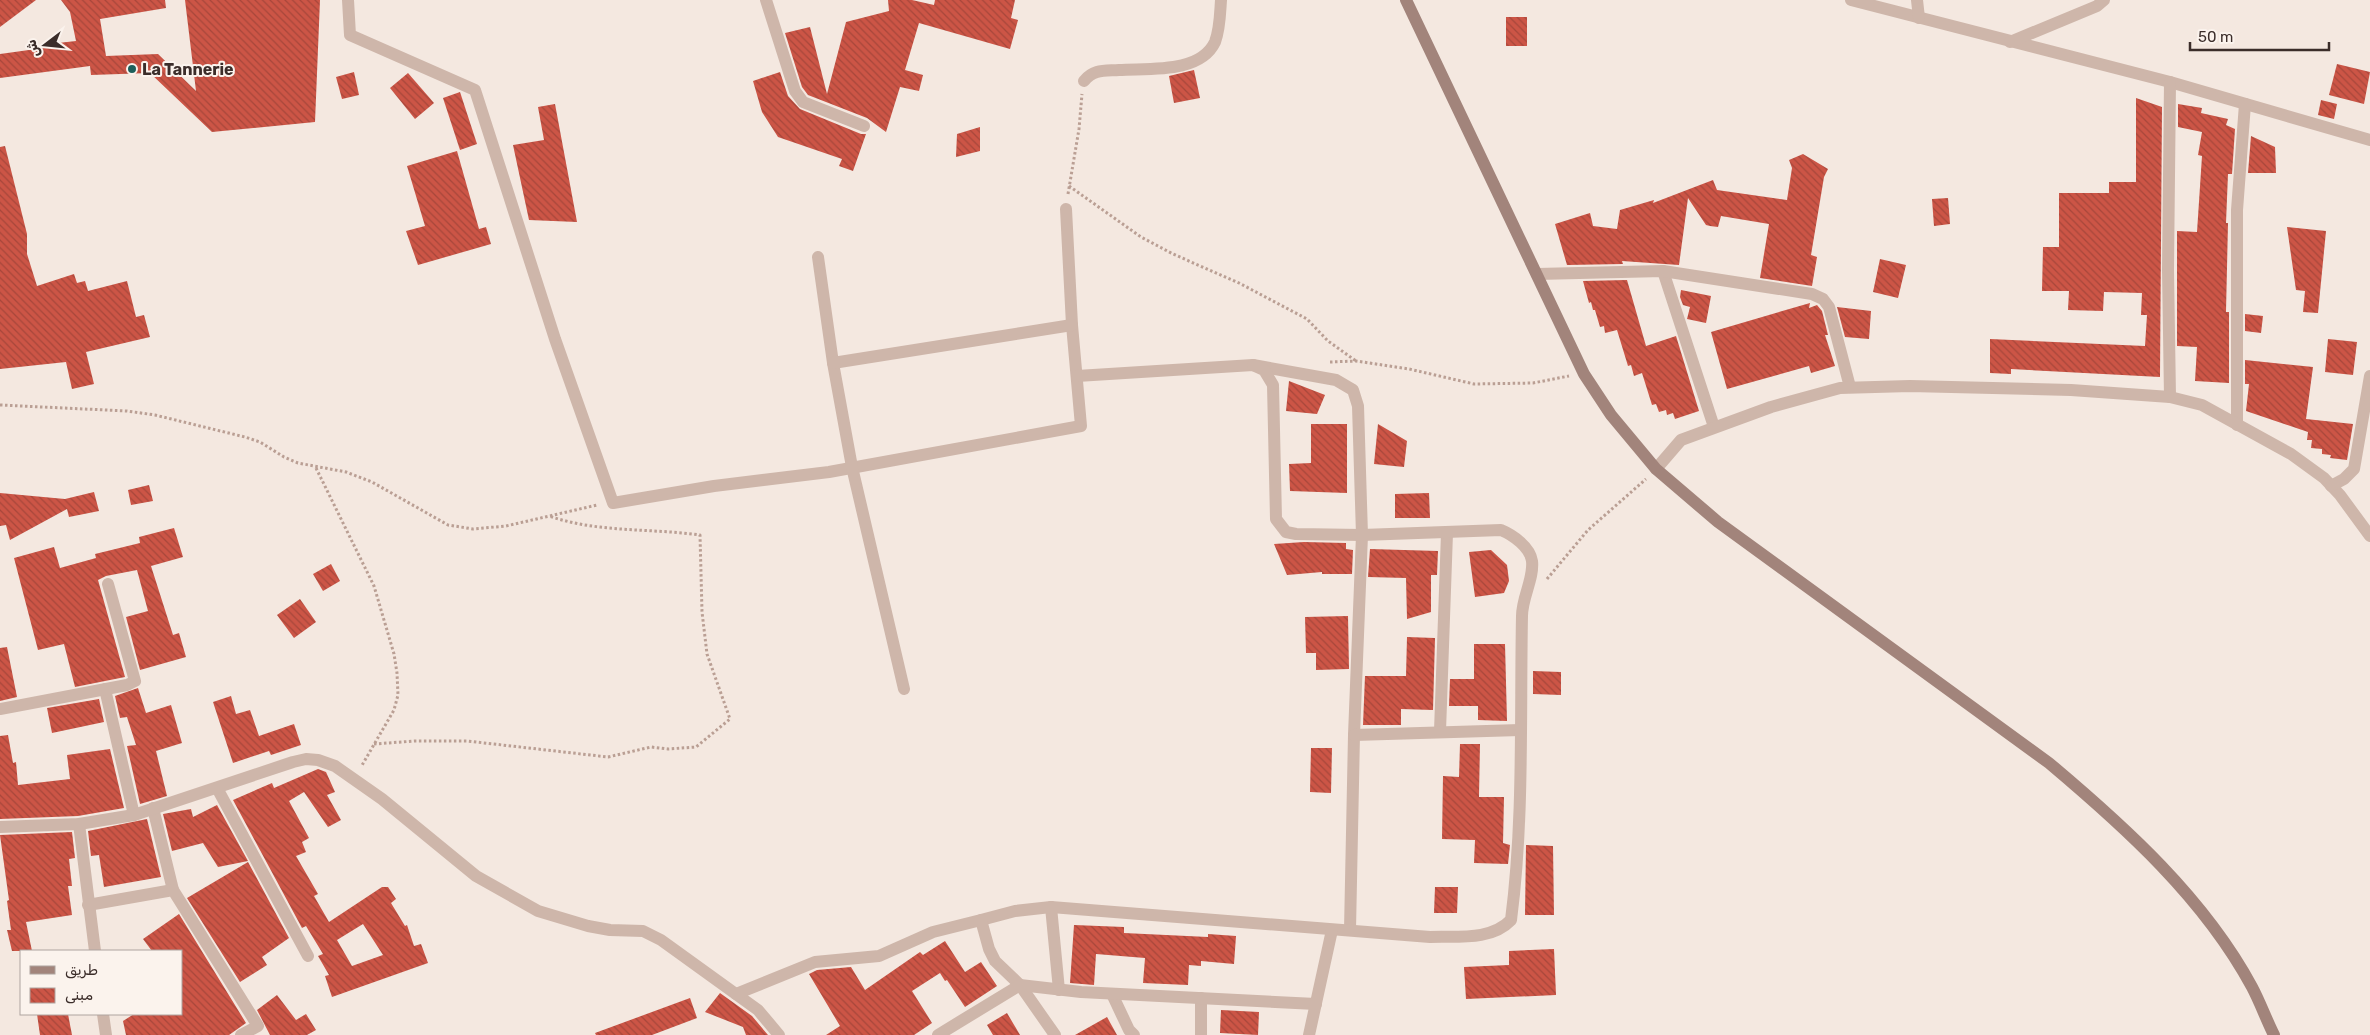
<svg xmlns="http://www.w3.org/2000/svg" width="2370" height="1035" viewBox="0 0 2370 1035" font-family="Rubik,'Noto Naskh Arabic',sans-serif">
<defs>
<pattern id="building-back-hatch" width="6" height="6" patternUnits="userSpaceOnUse" patternTransform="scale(1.25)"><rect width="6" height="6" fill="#cc5546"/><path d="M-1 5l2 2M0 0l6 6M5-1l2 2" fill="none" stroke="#a7473b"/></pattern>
</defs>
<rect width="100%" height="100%" fill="#f4e8e0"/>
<g fill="url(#building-back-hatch)" fill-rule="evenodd">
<path d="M0 0H36L0 27Z"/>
<path d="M61 0H165L166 8 100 19 106 56 158 54 196 91 185 0H320L315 122 212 132 150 73 91 75 90 66 0 78V54L58 46V43L76 41 70 12Z"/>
<path d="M888 0H912L934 5 935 0H1015L1011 18 1018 20 1010 49 919 23 905 70 923 75 919 91 900 87 886 132 867 118 808 95 802 87 785 33 810 27 827 94 846 22 889 11Z"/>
<rect x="1506" y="17" width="21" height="29"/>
<path d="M2337 64 2370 72 2364 104 2329 95Z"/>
<path d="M1194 70 1200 98 1174 103 1169 76Z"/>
<path d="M354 72 359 95 342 99 336 77Z"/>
<path d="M780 72 788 96 800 109 861 134H866L853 171 839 166 842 159 778 137 762 112 753 81Z"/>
<path d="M408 73 434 103 415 119 390 88Z"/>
<path d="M460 92 477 144 460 150 443 98Z"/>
<path d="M2136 98 2162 107 2160 377 2011 369V374L1990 373V339L2145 346 2147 315H2141L2142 293 2104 292 2103 311 2068 310 2069 291H2042L2043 247H2059V193H2109V182H2136Z"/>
<path d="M2321 100 2337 104 2334 119 2318 115Z"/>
<path d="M555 104 577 222 529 220 513 145 544 140 538 107Z"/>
<path d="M2178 104 2202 108 2201 113 2228 119 2226 125 2235 129 2232 174H2228L2226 223H2228L2226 312H2229V383L2195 381 2197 347 2177 346V231L2197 232 2202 156 2198 155 2202 132 2178 127Z"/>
<path d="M980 127V151L956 157 957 134Z"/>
<path d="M2251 136 2275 147 2276 173H2248Z"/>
<path d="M5 146 27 234V254L37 286 74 274 77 283 85 281 88 291 127 281 136 317 144 315 150 337 86 352 94 384 72 389 66 362 0 369V147Z"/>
<path d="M457 151 479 229 486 227 491 244 418 265 406 231 425 226 407 166Z"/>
<path d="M1803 154 1828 169 1824 177 1811 255 1817 257 1812 286 1760 278 1769 224 1721 216 1718 227 1710 226 1706 225 1688 198 1679 265 1622 261 1623 264 1567 265 1555 224 1590 213 1593 226 1617 229 1620 210 1654 200 1653 203 1713 180 1717 190 1787 200 1792 168 1789 160Z"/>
<path d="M1948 198 1950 224 1934 226 1932 199Z"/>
<path d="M2287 227 2326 231 2318 313 2303 312 2305 291 2296 290Z"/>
<path d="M1880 259 1906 265 1898 298 1873 292Z"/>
<path d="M1627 280 1646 346 1676 336 1699 411 1675 419 1673 413 1667 415 1666 410 1659 412 1656 404 1652 405 1642 373 1634 376 1631 365 1628 366 1617 330 1605 333 1604 326 1600 327 1595 310H1593L1591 302 1589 303 1583 281Z"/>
<path d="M1681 290 1711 296 1706 323 1687 319 1690 307 1683 305 1680 297Z"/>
<path d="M1810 303 1809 308 1817 305 1822 311 1828 335H1825L1835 366 1811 373 1809 366 1727 389 1711 332Z"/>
<path d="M1837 307 1871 311 1869 339 1845 337Z"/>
<path d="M2245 314 2263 316 2261 333 2245 331Z"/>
<path d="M2328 339 2357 342 2353 375 2325 372Z"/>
<path d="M2245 360 2313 367 2306 419 2353 424 2347 460 2330 458 2331 455 2322 454V449L2311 448 2312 440H2307L2308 432 2246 411 2249 384H2245Z"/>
<path d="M1289 381 1325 395 1317 414 1286 411Z"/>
<path d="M1311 424H1347V493L1290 491 1289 464 1311 463Z"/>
<path d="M1378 424 1407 441 1404 467 1374 464Z"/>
<path d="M149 485 153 501 131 505 128 490Z"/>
<path d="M94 492 99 511 69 517 67 509 10 540 6 525 0 526V493L65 499Z"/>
<path d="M1429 493 1430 518H1395V494Z"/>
<path d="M174 528 183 557 151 566 173 635 179 633 186 657 140 670 126 617 148 611 137 570 106 576 98 580 125 677 75 687 64 644 38 650 14 558 54 547 60 568 96 558 95 554 140 543 139 537Z"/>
<path d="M1304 542 1346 543V549L1353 550 1352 574H1322V572L1287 575 1274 544Z"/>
<path d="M1370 549 1438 551 1437 575H1431V612L1407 619 1406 578 1368 577Z"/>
<path d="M1491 550 1507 565 1509 581 1504 593 1475 597 1469 552Z"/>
<path d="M331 564 340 581 323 591 313 574Z"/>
<path d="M300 599 316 622 294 638 277 615Z"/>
<path d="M1348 616 1349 669 1316 670V653H1306L1305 617Z"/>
<path d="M1407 637 1435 638 1433 710 1401 709V725H1363L1365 676H1406Z"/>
<path d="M1474 644H1505L1507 721 1478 720V706H1449L1450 679H1474Z"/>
<path d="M7 647 17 697 0 701V648Z"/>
<path d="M1533 671 1561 672V695L1533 694Z"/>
<path d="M138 688 146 713 171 705 182 743 156 751 167 796 140 804 127 746 136 745 127 717 120 718 115 696Z"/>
<path d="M231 696 236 714 250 710 259 736 294 724 301 745 271 755 269 751 233 763 213 702Z"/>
<path d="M99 699 104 722 52 733 47 708Z"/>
<path d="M8 735 13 763 16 762 18 785 70 779 67 755 110 749 124 808 78 816 0 819V736Z"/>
<path d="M1460 744H1480L1479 797H1504L1503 843 1510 845 1508 864 1474 863 1475 840 1442 839 1443 776 1459 777Z"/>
<path d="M1311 748H1332L1331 793 1310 792Z"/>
<path d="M318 769 326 772 335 792 327 795 341 820 328 827 304 792 289 801 309 838 302 842 306 852 296 856 318 894 314 896 329 922 382 887H388L396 899 391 903 405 926 407 925 414 946 421 944 428 963 332 997 325 976 329 975 318 956 323 954 306 926 302 928 233 800 272 783 274 788ZM363 924 383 955 352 966 337 940Z"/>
<path d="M217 805 248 861 218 867 203 843 172 851 163 814 191 809 193 817Z"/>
<path d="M147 819 161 877 104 887 99 855 91 856 88 831Z"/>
<path d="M72 832 75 858 69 859 72 886H68L72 915 26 922 32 951H12L7 930H11L7 901 9 900 0 835Z"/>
<path d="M1526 845 1553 846 1554 915H1525Z"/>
<path d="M248 862 289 938 262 957 267 965 240 982 187 898Z"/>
<path d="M1435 887H1458L1457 913H1434Z"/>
<path d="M179 914 246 1023 229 1035H126L123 1021 134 1014H181V951H152L143 939Z"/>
<path d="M1074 925 1124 927V933L1208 937V934L1236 936 1234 964 1201 961V966L1189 965 1188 985 1143 983 1145 958 1096 954 1094 985 1070 983Z"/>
<path d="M945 941 965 972 981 962 997 986 965 1007 947 980 945 981 940 973 912 991 932 1023 914 1035H826L840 1026 809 974 817 970 851 967 865 990 920 952 923 955Z"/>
<path d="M1554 949 1556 995 1466 999 1464 967 1509 965V951Z"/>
<path d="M720 993 752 1016 768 1035H746L743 1027 705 1012Z"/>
<path d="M277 995 296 1020 306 1014 316 1030 307 1035H270L257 1010Z"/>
<path d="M690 998 697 1018 652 1035H596L595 1033Z"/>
<path d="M1221 1010 1259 1012 1258 1035 1220 1033Z"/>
<path d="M1007 1013 1020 1035H993L987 1025Z"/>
<path d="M37 1014H68L72 1035H40Z"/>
<path d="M1107 1017 1117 1035H1075Z"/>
</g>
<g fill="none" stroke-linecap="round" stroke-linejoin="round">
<g stroke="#ba9f94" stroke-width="3" stroke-dasharray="2.5 2.5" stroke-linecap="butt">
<path d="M1069 186 1141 237 1173 254 1239 283 1307 319 1328 341 1356 361"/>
<path d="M1068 194 1079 129 1082 94"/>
<path d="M1330 362 1356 361 1409 369 1474 384 1533 383 1569 376"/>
<path d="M0 405 127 411 155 415 245 437 260 442 284 457 298 463 346 472 372 482 448 525 473 529 506 526 597 505"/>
<path d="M316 468 374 586 394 654 397 673 398 695 394 710 361 767"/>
<path d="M1547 579 1588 530 1646 479"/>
<path d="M374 744 415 741H467L608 757 651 747 668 749 696 747 730 719 707 654 702 612 700 535C650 528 598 533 549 516"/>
</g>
<g stroke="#ceb6aa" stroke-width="12">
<path d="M348 0 350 35 475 90 555 339 613 503 714 486 829 472 1081 426 1072 325 1066 209"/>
<path d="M766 0 795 91 803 102 864 126"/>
<path d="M1851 0 2170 82 2370 140"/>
<path d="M1917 0 1919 18"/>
<path d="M2010 42 2097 6 2104 0"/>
<path d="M1084 81C1094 69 1104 71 1119 70 1148 68 1200 74 1215 42 1220 29 1220 14 1221 0"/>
<path d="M818 257 833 363 852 467 904 689"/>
<path d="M1663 271 1714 427"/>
<path d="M1537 274 1663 271 1812 294 1823 299 1829 307 1850 387"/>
<path d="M833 363 1072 325"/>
<path d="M1077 376 1253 365 1336 380 1353 390 1358 406 1362 535 1354 735 1350 930"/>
<path d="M2170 397 2168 270 2170 82"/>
<path d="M2237 425V210L2245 104"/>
<path d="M1656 469 1681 440 1771 407 1840 388 1910 386 2071 390 2170 397 2202 405 2291 454 2324 478 2340 495 2370 536"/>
<path d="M2331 486 2344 479 2354 469 2370 376"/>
<path d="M105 689 134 815"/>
<path d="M0 709 127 685 135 681 108 584"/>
<path d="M1440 731 1447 533"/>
<path d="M1354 735 1520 730"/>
<path d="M217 788 308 956"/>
<path d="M153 808 173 890"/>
<path d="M79 824 95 951"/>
<path d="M0 827 79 824 134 815 293 762 306 759 318 760 335 766 382 799 476 876 538 911 588 926 610 930 643 931 661 940 758 1010 779 1035"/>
<path d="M88 905 173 890 258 1026 241 1035"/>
<path d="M1051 907 1059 990"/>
<path d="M981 920 1015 911 1051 907 1430 937C1457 936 1491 941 1511 920 1524 820 1520 717 1522 616 1522 597 1534 579 1532 561 1530 547 1513 535 1501 530L1362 535 1296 534 1286 532 1276 519 1273 385 1264 370 1253 365"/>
<path d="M736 994 815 962 879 956 933 932 981 920 989 949 995 961 1020 985 1055 1035"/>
<path d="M1112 994 1129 1030 1134 1035"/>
<path d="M1201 998V1035"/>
<path d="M103 1014 106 1035"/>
<path d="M938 1035 1020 985 1081 992 1316 1004"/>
<path d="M1309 1035 1332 930"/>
</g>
<path stroke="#a2847b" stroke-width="12" d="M1406 0 1584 374 1611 415 1656 469 1718 522 2049 763C2125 827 2204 898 2252 987 2260 1002 2266 1019 2274 1035"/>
</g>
<circle fill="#1d5f5b" stroke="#fbf3ed" stroke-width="2" cx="132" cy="69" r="5"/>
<g text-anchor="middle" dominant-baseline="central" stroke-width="4" stroke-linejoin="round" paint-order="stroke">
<g font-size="16" font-weight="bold" fill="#3b2d2a" stroke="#fbf3ed" text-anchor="start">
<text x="142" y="69">La Tannerie</text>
</g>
</g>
<rect x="20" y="950" width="162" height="65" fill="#fbf3ed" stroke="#aea49f"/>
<rect x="30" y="966" width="25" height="8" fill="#a2847b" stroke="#aea49f"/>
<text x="65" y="975" font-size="15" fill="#3b2d2a">طريق</text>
<rect x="30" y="988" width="25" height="15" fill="url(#building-back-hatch)" stroke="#aea49f"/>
<text x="65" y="1000" font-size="15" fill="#3b2d2a">مبنى</text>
<g transform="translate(45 45) rotate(254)" stroke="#fbf3ed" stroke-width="4" paint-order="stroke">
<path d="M0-4L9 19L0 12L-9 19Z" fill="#3b2d2a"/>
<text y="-8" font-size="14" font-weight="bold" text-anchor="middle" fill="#3b2d2a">ش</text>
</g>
<path d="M2190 42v8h139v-8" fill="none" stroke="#3b2d2a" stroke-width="2.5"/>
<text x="2198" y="42" font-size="15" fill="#3b2d2a" stroke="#fbf3ed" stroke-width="4" paint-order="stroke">50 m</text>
</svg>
